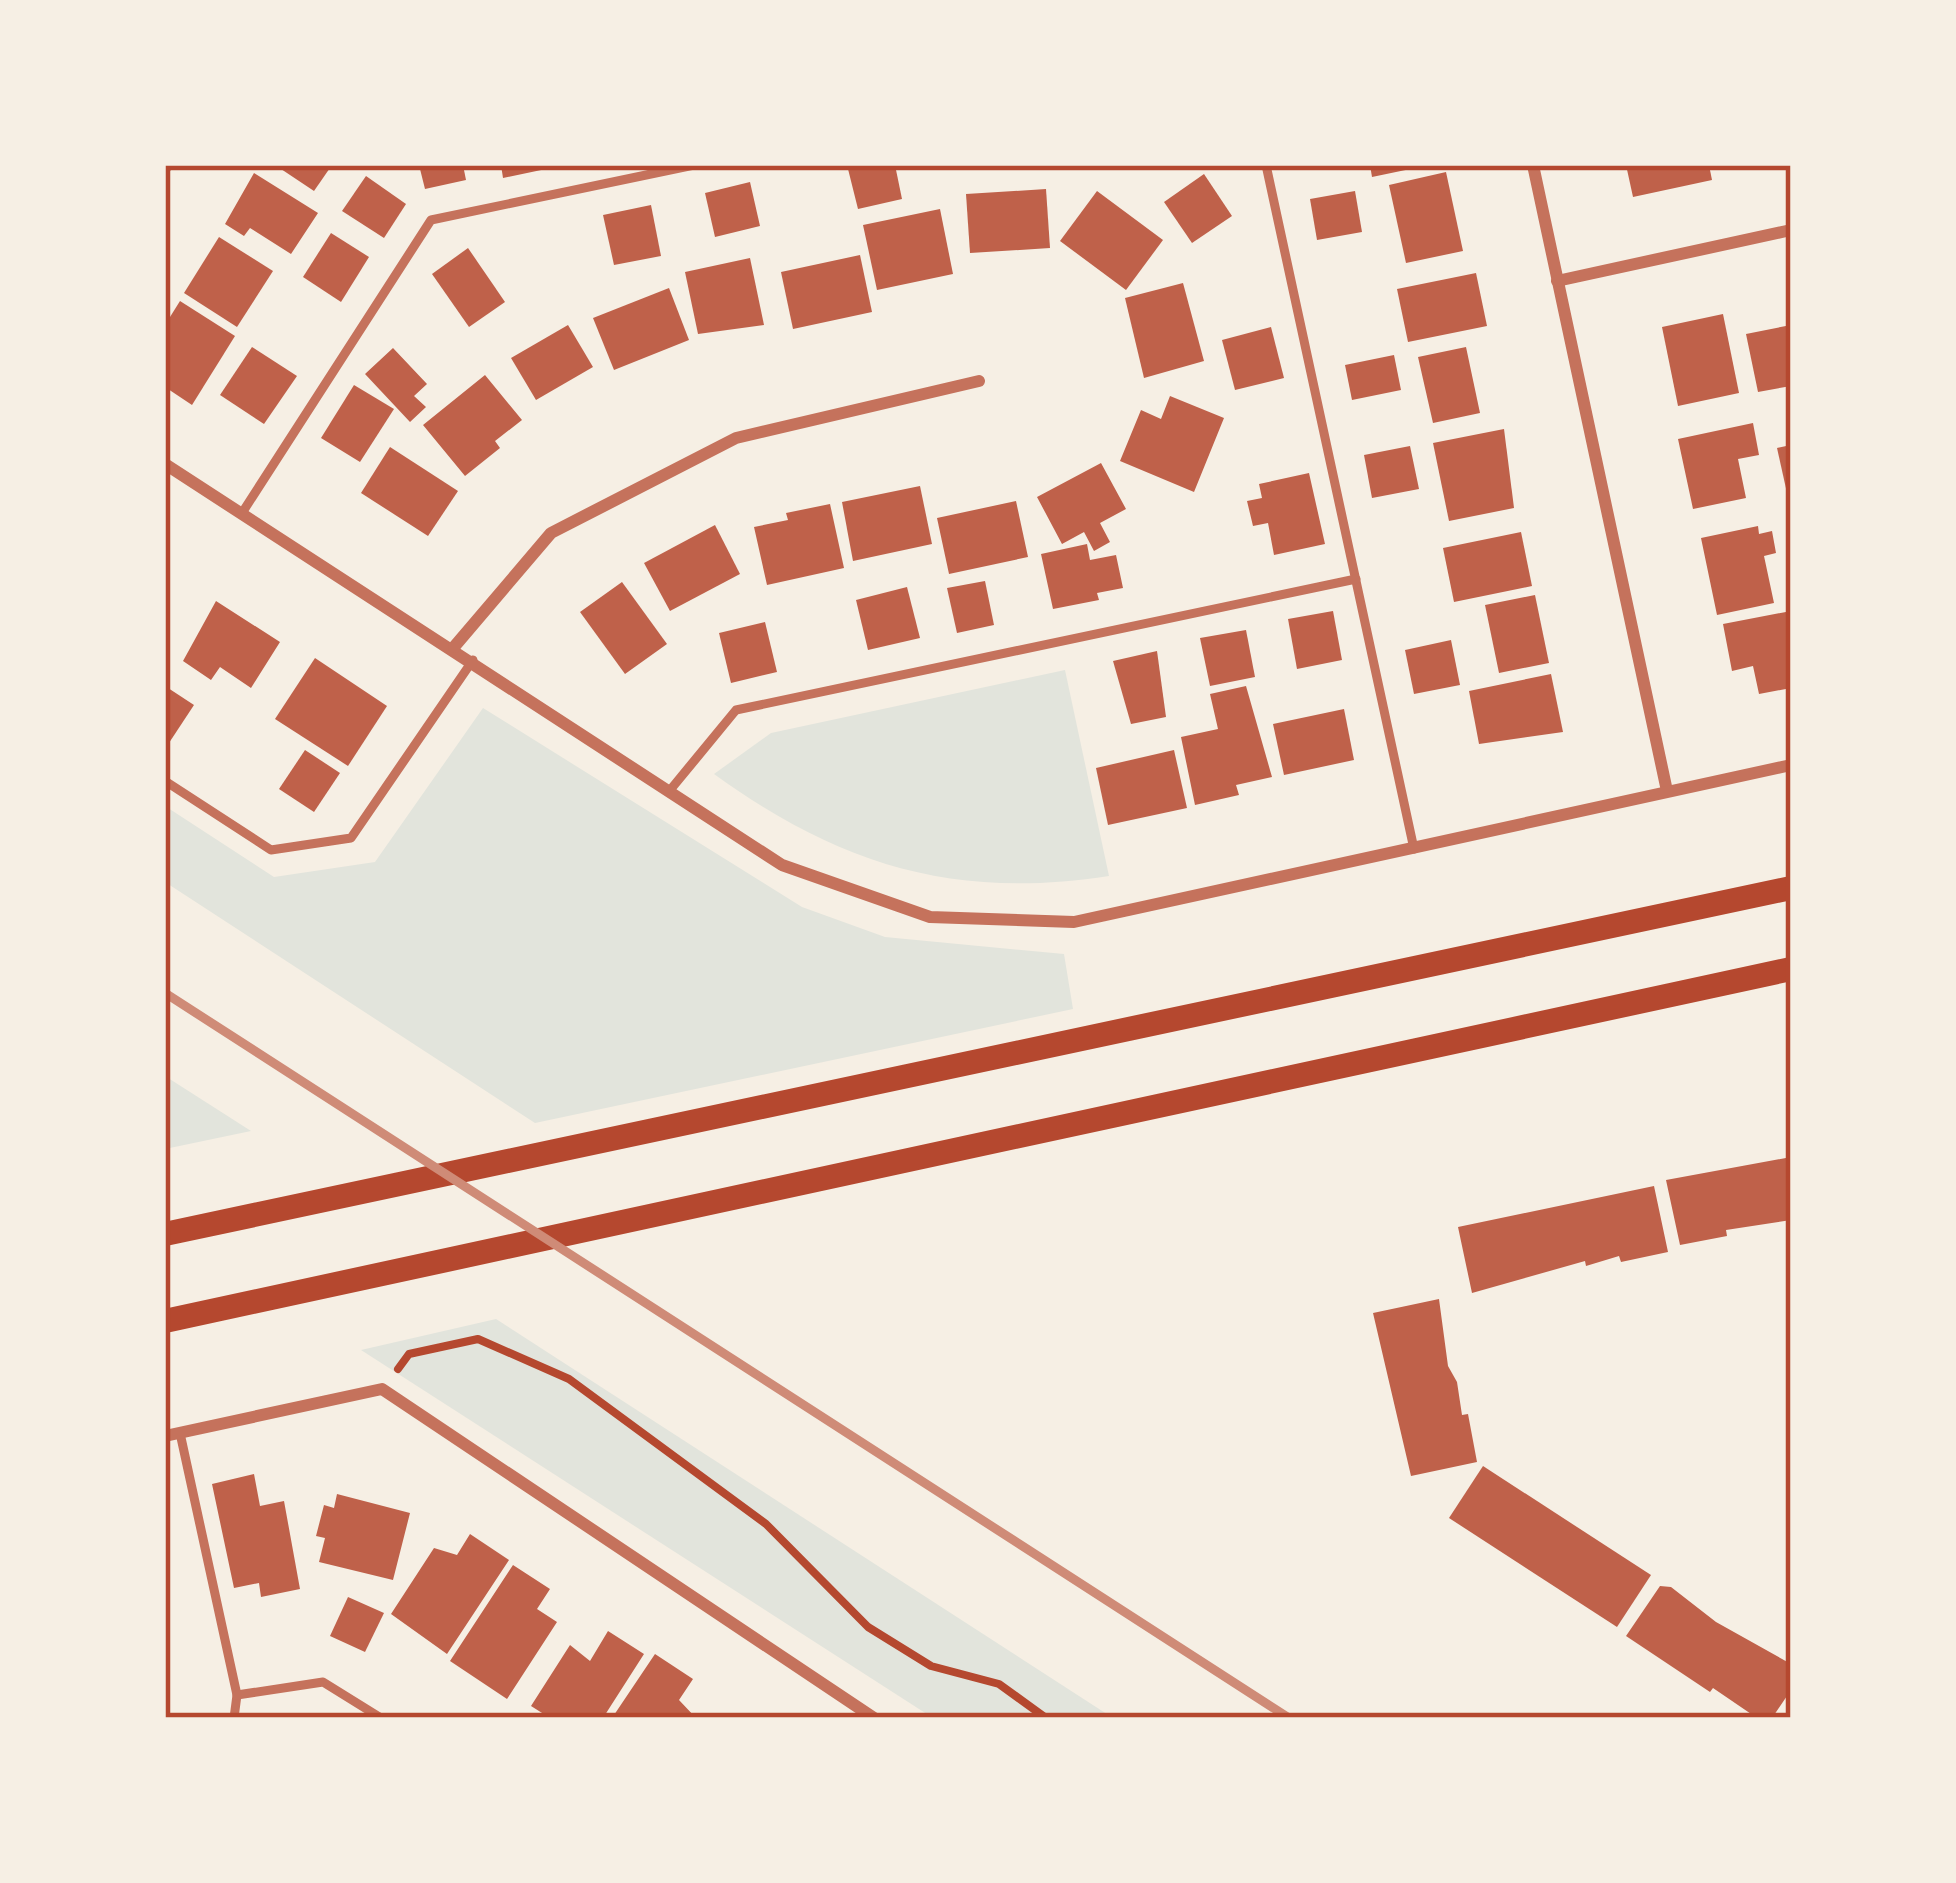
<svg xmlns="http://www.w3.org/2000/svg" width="1956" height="1883" viewBox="0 0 1956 1883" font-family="Poppins,sans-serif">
<rect width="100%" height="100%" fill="#f6efe4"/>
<g fill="#e2e4dc">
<path d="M1065 670 1109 876C954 900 840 865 714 774L771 733Z"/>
<path d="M483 708 802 907 885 937 1064 954 1073 1009 535 1123 165 882V806L274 877 375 862Z"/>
<path d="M165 1076 251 1131 165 1149Z"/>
<path d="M496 1319 1113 1718H933L361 1350Z"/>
</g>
<g fill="#bf614a">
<path d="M275 165H332L314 191Z"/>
<path d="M419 165H463L466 180 425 189Z"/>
<path d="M501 165H545L546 169 503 178Z"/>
<path d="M847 165H895L902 199 858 209Z"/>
<path d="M1370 165H1420V167L1372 177Z"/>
<path d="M1626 165H1709L1712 180 1633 197Z"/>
<path d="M1446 172 1463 251 1406 263 1389 185Z"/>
<path d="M254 173 318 213 291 254 250 228 244 236 225 224Z"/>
<path d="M1204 174 1232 216 1192 243 1164 202Z"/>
<path d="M366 176 406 204 384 238 342 211Z"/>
<path d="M750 182 760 226 715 237 705 193Z"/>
<path d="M1046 189 1050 248 970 253 966 194Z"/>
<path d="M1097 191 1163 240 1126 290 1060 241Z"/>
<path d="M1355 191 1362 232 1317 240 1310 199Z"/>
<path d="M651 205 661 256 614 265 603 215Z"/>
<path d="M940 209 953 274 877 290 863 225Z"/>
<path d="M331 233 369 257 341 302 303 277Z"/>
<path d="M219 237 273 271 237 327 184 293Z"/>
<path d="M468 248 505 302 469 327 432 274Z"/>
<path d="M860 255 872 312 793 329 781 272Z"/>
<path d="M750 258 764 325 698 334 685 272Z"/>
<path d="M1476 273 1487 326 1408 342 1397 289Z"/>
<path d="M1183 283 1204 361 1144 378 1125 298Z"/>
<path d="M669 288 689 340 614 370 593 318Z"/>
<path d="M180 301 235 336 192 405 165 387V325Z"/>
<path d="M1723 314 1739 393 1678 406 1662 327Z"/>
<path d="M568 325 593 367 536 400 511 358Z"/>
<path d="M1791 325V386L1758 392 1746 334Z"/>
<path d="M1271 327 1284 378 1235 390 1222 340Z"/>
<path d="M252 347 297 376 264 424 220 395Z"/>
<path d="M1466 347 1480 413 1433 423 1418 357Z"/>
<path d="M393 348 427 384 414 396 426 407 410 422 365 374Z"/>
<path d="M1394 355 1401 390 1352 400 1345 365Z"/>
<path d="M485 375 522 420 495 441 500 448 465 476 423 425Z"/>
<path d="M354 385 394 409 360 462 321 438Z"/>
<path d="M1170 396 1224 418 1194 492 1120 461 1141 410 1161 419Z"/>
<path d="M1753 423 1759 455 1738 459 1746 498 1693 509 1678 439Z"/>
<path d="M1504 429 1514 508 1449 521 1433 443Z"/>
<path d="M1791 445V502H1789L1777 448Z"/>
<path d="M1410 446 1419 489 1372 498 1364 455Z"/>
<path d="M390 447 458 491 428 536 361 493Z"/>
<path d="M1101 463 1126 509 1100 523 1110 542 1094 551 1084 532 1062 544 1037 497Z"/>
<path d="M1309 473 1325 544 1274 555 1268 523 1253 526 1247 501 1262 498 1259 484Z"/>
<path d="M920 486 932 544 853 561 842 502Z"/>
<path d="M1016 501 1028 557 949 574 937 518Z"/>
<path d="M830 504 844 568 767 585 754 527 788 520 786 513Z"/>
<path d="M715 525 740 574 670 611 644 563Z"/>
<path d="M1758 526 1759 534 1772 531 1776 553 1764 556 1774 603 1717 615 1701 538Z"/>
<path d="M1521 532 1532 586 1454 602 1443 548Z"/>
<path d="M1087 544 1090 560 1116 555 1123 588 1097 593 1099 600 1053 609 1041 554Z"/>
<path d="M985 581 994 625 957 633 947 588Z"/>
<path d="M622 582 667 644 625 674 580 612Z"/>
<path d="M907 587 920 638 868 650 856 600Z"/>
<path d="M1535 595 1549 663 1499 673 1485 605Z"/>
<path d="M216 601 280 642 251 688 220 667 211 680 183 661Z"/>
<path d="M1333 611 1342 660 1297 669 1288 619Z"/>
<path d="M1791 611V688L1759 694 1753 666 1732 671 1723 624Z"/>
<path d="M765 622 777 672 731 683 719 633Z"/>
<path d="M1246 630 1255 677 1210 686 1200 638Z"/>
<path d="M1451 640 1460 685 1414 694 1405 650Z"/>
<path d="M1157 651 1166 717 1131 724 1113 661Z"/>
<path d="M315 658 387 706 348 766 275 719Z"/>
<path d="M1551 674 1563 732 1479 744 1469 691Z"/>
<path d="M165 686 194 705 165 749Z"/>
<path d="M1246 686 1272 777 1236 785 1239 795 1195 805 1181 737 1218 729 1210 694Z"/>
<path d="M1344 709 1354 760 1284 775 1273 724Z"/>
<path d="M305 750 340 773 314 812 279 789Z"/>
<path d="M1174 750 1187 808 1108 825 1096 768Z"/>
<path d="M1791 1157V1220L1726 1230 1727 1236 1680 1245 1666 1180Z"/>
<path d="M1654 1186 1668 1252 1621 1262 1619 1256 1586 1266 1585 1261 1472 1293 1458 1227Z"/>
<path d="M1439 1299 1448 1366 1457 1382 1462 1415 1468 1414 1477 1462 1411 1476 1373 1313Z"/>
<path d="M1483 1466 1651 1575 1617 1627 1449 1518Z"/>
<path d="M254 1474 260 1506 284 1501 300 1589 261 1597 259 1583 234 1588 212 1484Z"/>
<path d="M337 1494 410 1513 393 1580 319 1562 325 1538 316 1536 324 1505 334 1508Z"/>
<path d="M470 1534 509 1560 447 1654 391 1614 434 1548 457 1555Z"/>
<path d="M513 1565 550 1589 537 1609 557 1622 507 1699 450 1661Z"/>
<path d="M1660 1586 1671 1587 1716 1622 1791 1664V1690L1772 1718H1757L1713 1688 1710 1692 1626 1636Z"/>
<path d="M348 1597 384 1613 365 1652 330 1636Z"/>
<path d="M608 1631 644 1654 603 1718H550L531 1706 570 1645 590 1661Z"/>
<path d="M655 1654 693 1679 679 1700 696 1718H612Z"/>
</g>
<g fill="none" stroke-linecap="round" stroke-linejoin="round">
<path stroke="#b5482f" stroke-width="8" d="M398 1369 409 1354 478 1339 569 1379 766 1524 868 1627 931 1666 999 1684 1046 1718"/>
<g stroke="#c5725c" stroke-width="9">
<path d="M1266 165 1414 849"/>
<path d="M242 513 431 220 694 165"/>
<path d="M165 781 271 850 351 838 473 660"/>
<path d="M671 789 736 710 1356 579"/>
<path d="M180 1433 237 1695 234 1718"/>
<path d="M237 1695 323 1682 381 1718"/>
</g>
<g stroke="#c5725c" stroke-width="12">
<path d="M1533 165 1667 791"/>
<path d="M165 168 167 165"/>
<path d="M1557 281 1791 230"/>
<path d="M165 464 782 865 930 917 1074 922 1791 765"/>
<path d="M454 647 551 533 736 438 979 381"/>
<path d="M165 1436 382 1389 874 1718"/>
</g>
<g stroke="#b5482f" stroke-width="24">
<path d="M165 1234 1791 888"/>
<path d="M165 1321 1791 969"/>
</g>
<path stroke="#cf8b77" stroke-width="9" d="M165 993 1289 1718"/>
</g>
<rect width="1956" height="1883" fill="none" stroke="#f6efe4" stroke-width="336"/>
<rect x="168" y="168" width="1620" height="1547" fill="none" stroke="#b5482f" stroke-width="4.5"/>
</svg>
